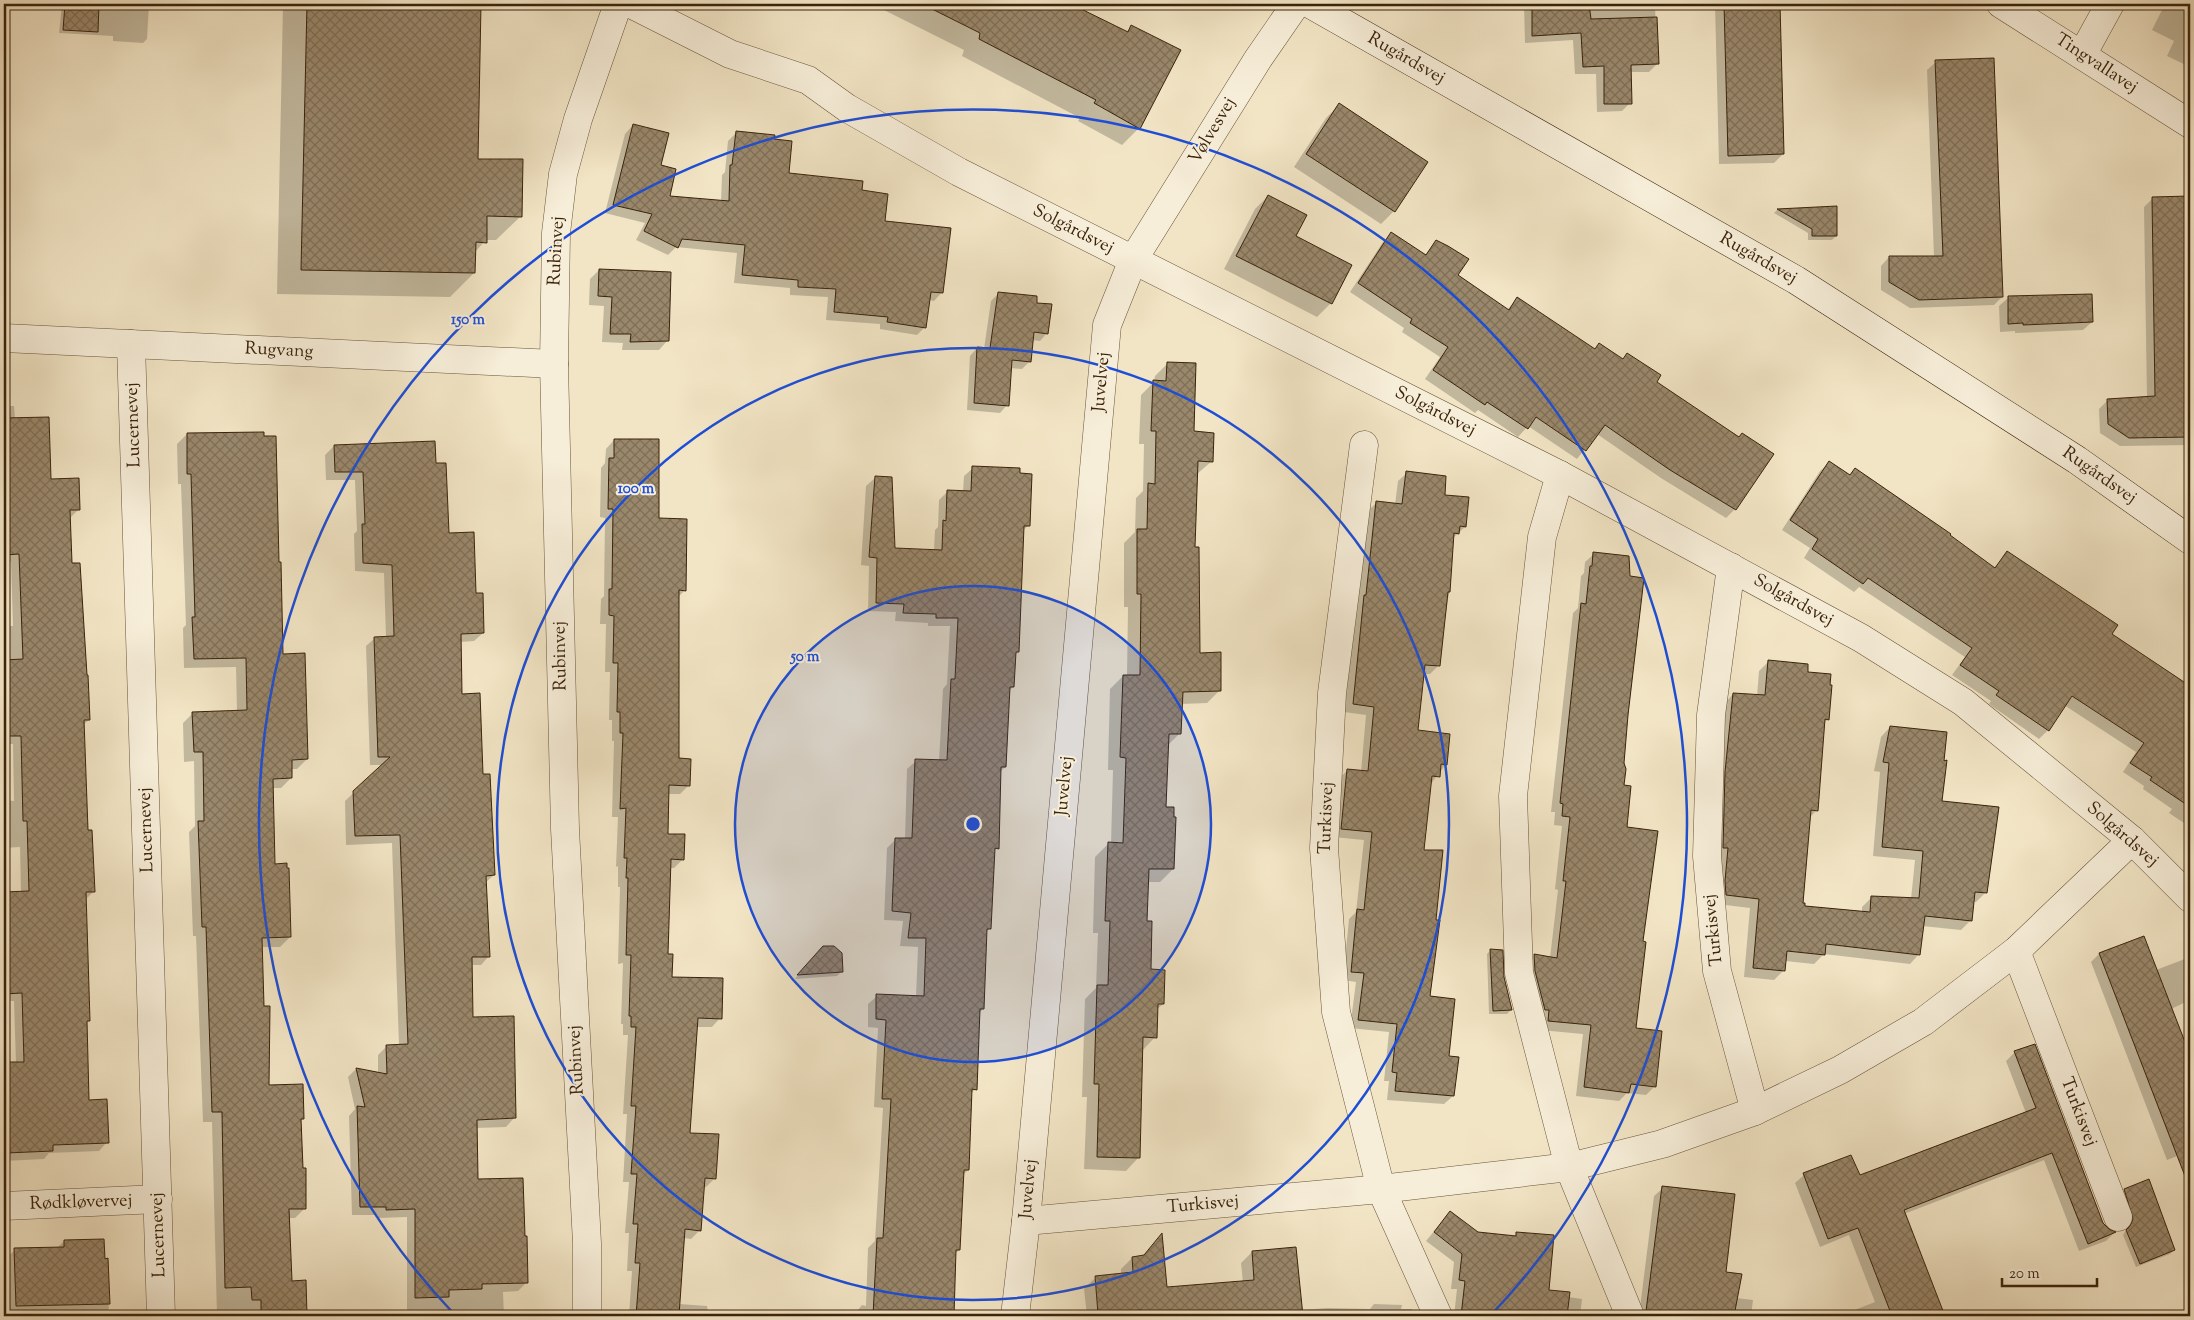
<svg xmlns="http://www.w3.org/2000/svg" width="2194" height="1320" viewBox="0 0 2194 1320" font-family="'Sorts Mill Goudy',serif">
<defs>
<pattern id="building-cross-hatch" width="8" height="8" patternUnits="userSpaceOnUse" patternTransform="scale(1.25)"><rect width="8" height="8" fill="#9a886c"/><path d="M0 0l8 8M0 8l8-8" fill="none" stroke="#7f6f57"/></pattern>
</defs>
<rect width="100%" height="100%" fill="#f2e5c5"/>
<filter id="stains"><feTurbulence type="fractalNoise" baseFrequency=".004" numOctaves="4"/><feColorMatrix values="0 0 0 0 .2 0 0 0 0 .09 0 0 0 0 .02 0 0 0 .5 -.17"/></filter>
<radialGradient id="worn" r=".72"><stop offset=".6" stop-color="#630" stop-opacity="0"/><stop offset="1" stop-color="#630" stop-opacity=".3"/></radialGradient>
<g fill="#0003">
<path d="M62 4H149L147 39 143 43 113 41V36L59 33Z"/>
<path d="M283 4H480L477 160 521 216 496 240H486L474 253V273L450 297 277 294Z"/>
<path d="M872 4H1082L1079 9 1126 32 1131 27 1139 128 1122 145 1078 121 1080 118 962 56 964 50Z"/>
<path d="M1524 4H1655L1657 64 1649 72H1630V103L1622 111 1597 112 1596 74H1575L1573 40 1525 43Z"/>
<path d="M1715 4H1779L1783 154 1774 163 1719 164Z"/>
<path d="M2165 4H2190V67L2167 56 2174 41 2152 30Z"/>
<path d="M1936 62 2002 297 1994 305 1910 308 1881 290V266L1889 257H1934L1927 70Z"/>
<path d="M2190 75V83L2187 82Z"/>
<path d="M1339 105 1394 211 1381 224 1294 167 1326 118Z"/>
<path d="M633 125 660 166 668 197 721 202 722 175 725 172 728 141 736 133 773 140 787 174 861 192 942 292 934 301 929 300 925 327 917 335 880 329V324L826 320 828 297 790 295V288L734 283 737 253 676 247 668 255 636 240 645 223 605 213 625 134Z"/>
<path d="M1268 196 1294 237 1350 265 1331 303 1317 317 1224 269 1255 209Z"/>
<path d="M2153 198H2190V445L2120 446 2100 433 2099 409 2107 401 2147 398 2144 207Z"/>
<path d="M1835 208 1836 236 1832 240H1808V233L1774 213 1777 210Z"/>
<path d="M1391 234 1424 256 1436 242 1457 275 1507 310 1517 299 1594 350 1599 345 1655 382 1735 509 1726 518 1661 478 1597 434 1577 459 1528 426 1518 437 1478 410 1475 413 1425 379 1440 357 1402 332 1404 328 1350 292 1383 242Z"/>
<path d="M599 270 667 341 659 350H622L623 343 602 342 604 306 589 305 590 279Z"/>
<path d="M999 293 1035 304 1047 333 1040 341 1032 340 1030 361 1022 369 1010 368 1007 405 1000 413 967 410 970 356 977 348 984 349 991 301Z"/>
<path d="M2008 298 2092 322 2083 330 2015 333V331L2000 332 1999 306Z"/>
<path d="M1168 363 1193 432 1212 461 1197 474 1193 548 1198 654 1220 690 1207 703 1181 704 1179 734 1167 746 1165 808 1173 869 1160 882H1147L1146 923 1150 971 1163 1004 1156 1010 1155 1037 1142 1051 1138 1158 1126 1171 1084 1169 1087 1097H1082L1085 999 1096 988 1098 933H1093L1095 857 1108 844H1111L1113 770H1108L1110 689 1123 676H1127L1128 607H1124V543L1135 532 1136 498 1143 491 1144 444H1139L1141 395 1154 382 1155 376Z"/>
<path d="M4 406H14L15 419 50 481 78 510 70 518 71 564 89 720 83 725 87 831 94 891 85 900 88 1020 86 1023 88 1101 107 1142 99 1151 49 1153 44 1159 4 1161V1063H16L14 1001H4V893L21 892 20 847 4 848V800L14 801 13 744H4V626H13L11 562H4Z"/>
<path d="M187 434 278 563 282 655 307 759 297 769H291V778L281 788H272L274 865 290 937 280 947H261L268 1086 303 1118 300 1121 305 1208 295 1218H288L291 1282H304L306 1316H217L212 1122H203L196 936H193L189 832 195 826 194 761 184 762 183 723 193 713 237 712 236 667 184 668 183 628 186 625 181 484H178L177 444Z"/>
<path d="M614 440 657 519 685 590 678 597V760L689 785 680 794H668L666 835 683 859 674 868H669L667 955 671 978 720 1018 712 1027H696L689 1134 715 1178 706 1187H703L700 1230 691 1239 684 1238 679 1304 707 1306 709 1316H629L632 1271H627L629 1233H625L629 1182H623L627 1114H623L628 1035H623V1024H621L623 963 618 964 620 887H618V866L616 867 618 817H612L614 741H612V720H609L610 672H605L606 624H600L601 599 604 596 605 518 600 517 601 468 605 463 606 449Z"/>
<path d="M334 446 435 464 448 535 475 595 483 633 474 641 460 642 461 695 482 776 494 875 485 883 489 956 481 965H471L472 1018 514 1118 506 1127 476 1128 477 1181 527 1282 518 1291 503 1292 504 1316H407V1217L378 1218V1215H352L349 1116 355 1109 348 1077 356 1069 378 1074V1055L387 1046H399L392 843 346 845 345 801 383 765H370L366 646 375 638H386L384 573 355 571 354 534 357 531 355 480H326L325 455Z"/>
<path d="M1829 463 1849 476 1855 469 1994 568 2007 553 2111 634 2156 677 2190 700V827L2169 813 2172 809 2143 789 2144 786 2123 772 2136 752 2064 705 2048 730 2039 739 1989 704 1991 701 1952 675 1965 657 1859 587 1854 592 1804 558 1810 548 1782 530 1820 471Z"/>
<path d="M973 468 1029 525 1022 531 1018 652 1015 655 1013 687 1009 691 1005 767 1000 772 997 848 993 852 990 928 986 932 983 1009 978 1014 975 1089 971 1094 968 1170 963 1175 959 1250 954 1255 953 1316H853L862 1305 866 1306 868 1248 875 1241 883 1108 874 1107 878 1028 868 1027V1004L877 996 916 997 918 947 900 946 903 921 884 920 887 848 896 839H905L907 769 916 761H939L943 689 947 684 950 626H928V623L895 621 896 612 868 611 869 566 861 565 866 486 875 478 893 549 934 550 935 530 938 527 939 500 948 491 963 492 964 476Z"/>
<path d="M1407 473 1444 496 1465 527 1453 538 1449 592 1438 666 1430 674H1423L1416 731 1446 764 1430 785 1423 851 1429 997 1447 1058 1453 1096 1444 1104 1387 1100 1389 1081H1384L1389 1032 1350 1028 1356 982 1343 980 1349 919 1356 912 1364 840 1333 837 1338 779 1347 771 1361 772 1366 715 1344 712 1368 511 1376 503 1395 505 1398 481Z"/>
<path d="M1594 554 1622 763 1626 828 1642 943 1635 1029 1654 1087 1646 1095 1627 1093 1619 1101 1576 1096 1583 1034 1540 1030 1526 964 1534 956 1550 958 1558 890 1555 889 1562 826 1554 825 1555 812H1551L1573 613 1578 608 1581 576 1584 573 1585 562Z"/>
<path d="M1768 662 1807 673 1828 719 1823 724 1817 810 1809 818 1803 907 1862 913V907L1872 897 1911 899 1915 860 1873 856 1880 772 1874 771 1881 737 1890 727 1941 802 1986 892 1976 902H1972L1970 921 1961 930 1922 926 1919 954 1910 964 1824 954 1814 964 1785 961 1784 970 1774 980 1744 977 1750 908 1717 904 1724 704 1733 694 1757 696 1759 671Z"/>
<path d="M1491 950 1503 977 1511 1010 1507 1014H1489L1487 954Z"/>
<path d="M819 952 841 972 837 976 795 979Z"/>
<path d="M2099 954 2156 970 2190 957V1000L2171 1009 2190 1059V1151L2167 1160 2091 962Z"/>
<path d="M2015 1052 2102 1223 2108 1230 2114 1233 2106 1241 2079 1251 2044 1160 1904 1214 1944 1316H1833L1840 1310 1852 1311 1875 1302 1849 1235 1820 1247 1795 1183 1804 1175 1859 1177 2026 1113 2006 1061Z"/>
<path d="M1663 1188 1725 1273 1736 1298 1753 1300 1751 1316H1639L1654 1196Z"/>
<path d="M2125 1190 2174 1250 2170 1254 2136 1267 2123 1235 2130 1224 2121 1195Z"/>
<path d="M1450 1212 1478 1233 1513 1237 1517 1233 1547 1291 1568 1297 1582 1299 1580 1316H1454L1457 1289H1451L1454 1262 1426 1241Z"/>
<path d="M1161 1236 1166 1289 1243 1283 1241 1263 1252 1252 1301 1310 1327 1308 1370 1309 1374 1304 1402 1305 1401 1309H1412V1316H1087L1084 1289 1096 1277 1121 1275V1269L1132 1258 1142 1257Z"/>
<path d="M64 1241 107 1260 109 1316H8L6 1258 15 1250 57 1248Z"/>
<path d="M2190 1312V1316H2179Z"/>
</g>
<g fill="url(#building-cross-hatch)" stroke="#3a230b">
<path d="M65 4H99L98 32 63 30Z"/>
<path d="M307 4H481L478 159H523L522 217 487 216V243L476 242 475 273 301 270Z"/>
<path d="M922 4H1071L1128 32 1131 25 1181 50 1140 129 1094 103 1096 100 979 39 980 33Z"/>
<path d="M1532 4H1589L1591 19 1657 17 1659 64 1631 65 1632 104H1604V66L1583 67 1581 33 1532 36Z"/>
<path d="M1724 4H1780L1784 154 1728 156Z"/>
<path d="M1994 58 2003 297 1919 300 1889 282V256H1943L1935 60Z"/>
<path d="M1339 103 1428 162 1395 212 1306 154Z"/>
<path d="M633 124 669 133 661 165 676 169 670 196 729 201 730 165H732L736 131 775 135 774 139 792 141 789 173 863 181 862 190 888 194 885 221 951 228 943 293 931 292 926 328 887 322 888 317 834 312 836 289 798 287V280L742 275 745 245 682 239 678 248 644 231 652 214 613 205Z"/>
<path d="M1268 195 1307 215 1296 236 1352 265 1332 304 1236 256Z"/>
<path d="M2190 196V437L2129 438 2108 424 2107 399 2155 396 2152 197Z"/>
<path d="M1837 206V236H1812V229L1777 209Z"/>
<path d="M1391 232 1426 255 1436 240 1448 246 1469 259 1458 275 1509 310 1517 297 1595 349 1599 343 1623 359 1627 353 1661 375 1657 382 1739 437 1742 433 1774 454 1736 510 1670 470 1605 425 1586 451 1536 417 1528 429 1487 402 1485 405 1433 370 1448 347 1410 323 1412 319 1358 283Z"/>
<path d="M599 269 671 272 669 341 630 342 631 334H610L612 297 598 296Z"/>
<path d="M998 292 1037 296V303L1052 304 1048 334 1034 332 1031 362 1012 360 1009 406 974 403 977 347 990 348Z"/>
<path d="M2092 294 2093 322 2023 325V323L2008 324V296Z"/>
<path d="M1167 362 1196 363 1194 431 1214 433 1213 462 1198 461 1195 547H1199L1200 653 1221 652V691L1183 692 1181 734H1169L1166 807H1174V817H1176L1174 869H1149L1147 921H1152L1151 969 1165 970 1164 1004H1158L1157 1038 1143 1037 1140 1158 1097 1157 1099 1084H1094L1097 985H1108L1110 921H1105L1108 842 1123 843 1126 758 1120 757 1123 675H1140L1141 594H1137V529H1147L1148 483 1155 484 1156 431H1151L1153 380 1166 381Z"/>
<path d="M49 417 51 479 79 478 80 510H70L72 563H80L87 675H88L90 720H84L88 830H92L95 892H86L90 1021H87L89 1100 107 1099 109 1143 53 1145V1151L6 1153 4 1062H24L22 993 4 994V892L29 891 27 821H23L21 736H4V660L23 659 19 554 4 555V418Z"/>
<path d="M264 432V436H276L279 562H281L283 654 305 653 308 759 292 760V778L273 779 275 864 287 863V868H289L291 937 262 938 264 1006H270L269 1085 303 1084 304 1119H301L303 1168H306V1209H289L292 1281 306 1280 307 1316H261V1300H252L251 1287 225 1288 222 1112H212L206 927H202L198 821H204L203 752H194L192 712 247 710 246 658 194 659 192 617H195L191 474H187V433Z"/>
<path d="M614 439H659V518L687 519 686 591 679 590V758L691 759 690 786 669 785 668 834H685L684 860 671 859 668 954H673L672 977 723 978 722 1019 698 1018 690 1133 719 1134 716 1179 705 1178 701 1231 685 1229 679 1316H636L640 1263H635L638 1224H633L637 1174H631L636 1106H631L636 1027H631V1016H629L631 955H626L628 878H626L627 858H624L626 808 620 809 623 733H620V712H617L618 663H613L614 616 609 615V589H612L613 509H608L609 458H614Z"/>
<path d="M435 441 436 463H446L449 533 474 532 476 593H483L484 633 461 634 462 694 480 693 483 774H490L495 875 486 876 490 957H472L473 1017 514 1016 516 1118 477 1120 478 1179 523 1178 525 1236H527L528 1283 482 1284V1289L449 1290V1297L415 1298V1209L386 1210V1207H360L357 1106 365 1107 356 1068 387 1074 386 1045 408 1044 400 835 355 836 353 791 390 757H378L374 637 394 636 392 565 363 563 362 524H365L363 472H335L334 445Z"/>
<path d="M1829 461 1850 475 1855 468 1951 534 1950 535 1995 568 2007 551 2118 625 2112 634 2190 686V807L2150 780 2152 777 2130 763 2144 743 2072 696 2049 731 1996 695 1999 691 1960 665 1972 648 1868 578 1863 584 1812 549 1818 539 1790 520Z"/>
<path d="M972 466 1020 468V473L1032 474 1030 526H1024L1019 652H1016L1014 687H1010L1006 767H1001L999 849 995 848 991 929H987L984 1009H980L977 1090 972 1089 969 1170H964L960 1250H956L954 1316H873L877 1238H883L891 1099H882L886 1020 876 1019V994L924 996 926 938H908L911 913 892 911 895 838H912L915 759 947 760 951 679H955L958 618H936V614L903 613 904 604 876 603 877 558 869 557 875 476 892 477 895 548 942 550 943 520 946 521 947 490 971 491Z"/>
<path d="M1406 471 1446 476 1445 495 1469 497 1466 527 1460 526 1459 534 1454 533 1450 592H1448L1440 666 1425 665 1418 730 1450 734 1447 765 1441 764 1440 777 1432 776 1424 850H1443L1436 920H1440L1430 996 1455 999 1449 1056 1459 1057 1454 1096 1395 1091 1397 1073 1392 1072 1397 1024 1358 1020 1364 973 1351 972 1357 909 1364 910 1372 832 1341 829 1347 769 1368 771 1374 707 1353 704 1364 595H1366L1376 501 1402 504Z"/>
<path d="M1593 552 1629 556 1630 576 1644 578 1628 715 1624 763 1626 769 1624 785 1631 786 1627 827 1658 831 1643 941 1646 942 1636 1028 1662 1031 1656 1087 1631 1084 1629 1093 1584 1087 1591 1025 1548 1021 1549 1010H1545L1535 971 1534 954 1557 958 1566 881H1563L1570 817 1562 816 1563 804 1560 803 1581 603 1586 604 1590 566H1592Z"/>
<path d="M1768 660 1808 664V672L1831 674 1830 685H1832L1829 720 1825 719 1818 811 1811 810 1803 903H1805V906L1870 912 1871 896 1919 898 1923 851 1882 847 1889 763 1883 762 1890 726 1947 732 1944 761 1947 760 1942 801 1999 807 1987 893 1975 892 1972 921 1925 916 1920 955 1826 944 1825 955 1787 951 1785 971 1753 968 1759 899 1726 895 1725 881 1728 848H1723L1725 772 1733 693 1765 695Z"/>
<path d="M2144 936 2190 1055V1184H2188L2099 953Z"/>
<path d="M823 946H834L842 953 843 972 797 975Z"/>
<path d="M1490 949 1503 950 1504 977 1512 1010 1493 1011Z"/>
<path d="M2035 1044 2103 1223 2109 1229 2116 1232 2088 1244 2052 1153 1904 1210 1945 1316H1892L1858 1228 1828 1239 1803 1173 1851 1155 1860 1175 2036 1108 2014 1051Z"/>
<path d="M2149 1179 2175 1250 2140 1264 2126 1230 2130 1226 2133 1219 2124 1189Z"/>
<path d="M1662 1186 1735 1194 1726 1272 1742 1274 1734 1316H1690L1646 1311Z"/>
<path d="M1450 1211 1478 1232 1516 1236V1232L1554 1235 1549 1290 1570 1292 1567 1316H1461L1465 1281 1459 1280 1462 1254 1434 1232Z"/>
<path d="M1162 1233 1167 1287 1254 1280 1252 1251 1296 1247 1303 1316H1143L1142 1310 1098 1314 1095 1276 1133 1272 1132 1257 1144 1255Z"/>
<path d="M104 1239 105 1259 108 1258 110 1304 16 1306 14 1248 64 1247V1240Z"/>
</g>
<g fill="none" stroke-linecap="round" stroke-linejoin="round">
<g stroke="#68543a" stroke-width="29">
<g id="street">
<path d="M631 4 730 54 808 80 847 108 959 172 1560 475 1861 638 1963 702 2132 840 2190 898"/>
<path d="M2001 4 2190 124"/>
<path d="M2082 55 2110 4"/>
<path d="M4 338 554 364"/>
<path d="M131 344 161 1316"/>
<path d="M1364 445 1332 693 1324 848 1336 1012 1381 1189 1438 1316"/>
<path d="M1560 475 1542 537 1513 796 1519 973 1569 1167 1630 1316"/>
<path d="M1731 567 1711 715 1707 856 1717 971 1755 1111"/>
<path d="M2016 951 2118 1217"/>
<path d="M4 1206 158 1199"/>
<path d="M1026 1221 1381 1189 1569 1167 1662 1144 1755 1111 1840 1070 1923 1022 2016 951 2132 840"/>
<path d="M587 1316V1243L565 829 554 364 556 233 563 174 578 119 618 4"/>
<path d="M1015 1316 1026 1221 1107 325 1133 260 1258 59 1296 4"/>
</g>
</g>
<g stroke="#3a230b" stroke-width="29">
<path id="secondary" d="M1310 4 1796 280 2077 460 2190 540"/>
</g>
<use href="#street" stroke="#f7eed9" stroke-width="28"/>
<use href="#secondary" stroke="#f7eed9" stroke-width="28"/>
</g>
<circle cx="973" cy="824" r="238" fill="#1d4ed8" fill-opacity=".12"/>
<g fill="none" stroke="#1d4ed8" stroke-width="2.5">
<circle cx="973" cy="824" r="238"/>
<circle cx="973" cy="824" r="476"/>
<path d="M455 1315A714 714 0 1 1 1491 1315"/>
</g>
<g text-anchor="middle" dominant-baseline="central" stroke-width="4" stroke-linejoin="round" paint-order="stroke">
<g font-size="18" fill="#3a230b" stroke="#f7eed9">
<text transform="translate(1406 59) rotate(30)">Rugårdsvej</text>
<text transform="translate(2096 64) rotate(33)">Tingvallavej</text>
<text transform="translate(1213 131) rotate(-59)">Vølvesvej</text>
<text transform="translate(1073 230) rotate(27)">Solgårdsvej</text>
<text transform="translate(557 251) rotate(-87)">Rubinvej</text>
<text transform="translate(1758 259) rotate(30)">Rugårdsvej</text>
<text transform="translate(279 351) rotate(3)">Rugvang</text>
<text transform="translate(1102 382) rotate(-85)">Juvelvej</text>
<text transform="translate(1435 412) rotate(27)">Solgårdsvej</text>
<text transform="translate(134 425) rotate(-92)">Lucernevej</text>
<text transform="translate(2099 476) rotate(35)">Rugårdsvej</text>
<text transform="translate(1793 601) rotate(29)">Solgårdsvej</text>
<text transform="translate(561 656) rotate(-91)">Rubinvej</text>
<text transform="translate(1065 786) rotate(-85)">Juvelvej</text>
<text transform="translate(1327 818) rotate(-88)">Turkisvej</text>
<text transform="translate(147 830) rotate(-92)">Lucernevej</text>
<text transform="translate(2122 835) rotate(41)">Solgårdsvej</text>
<text transform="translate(1714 930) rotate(-96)">Turkisvej</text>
<text transform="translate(577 1060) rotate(-93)">Rubinvej</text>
<text transform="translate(2078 1112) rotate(69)">Turkisvej</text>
<text transform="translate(1029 1189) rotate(-85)">Juvelvej</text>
<text transform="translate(81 1203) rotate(-2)">Rødkløvervej</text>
<text transform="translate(1203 1205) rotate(-5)">Turkisvej</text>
<text transform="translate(159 1235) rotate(-92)">Lucernevej</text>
</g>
</g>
<circle cx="973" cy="824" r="8" fill="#1d4ed8" stroke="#f7eed9" stroke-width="2.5"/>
<g font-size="15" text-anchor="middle" font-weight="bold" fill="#1d4ed8" stroke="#f7eed9" stroke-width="4" stroke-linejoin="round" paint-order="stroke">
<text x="468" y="324">150 m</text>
<text x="636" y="493">100 m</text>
<text x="805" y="661">50 m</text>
</g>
<rect width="2194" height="1320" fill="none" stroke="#f2e5c5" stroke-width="20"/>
<rect x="5" y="5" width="2184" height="1310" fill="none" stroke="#3a230b" stroke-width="2.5"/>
<rect x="10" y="10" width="2174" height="1300" fill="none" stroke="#3a230b"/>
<path d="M2002 1278v8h95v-8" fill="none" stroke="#3a230b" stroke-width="2.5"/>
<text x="2009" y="1278" font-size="15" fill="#3a230b" stroke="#f7eed9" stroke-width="4" paint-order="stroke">20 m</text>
<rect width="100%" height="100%" filter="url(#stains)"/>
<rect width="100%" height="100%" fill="url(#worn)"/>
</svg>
